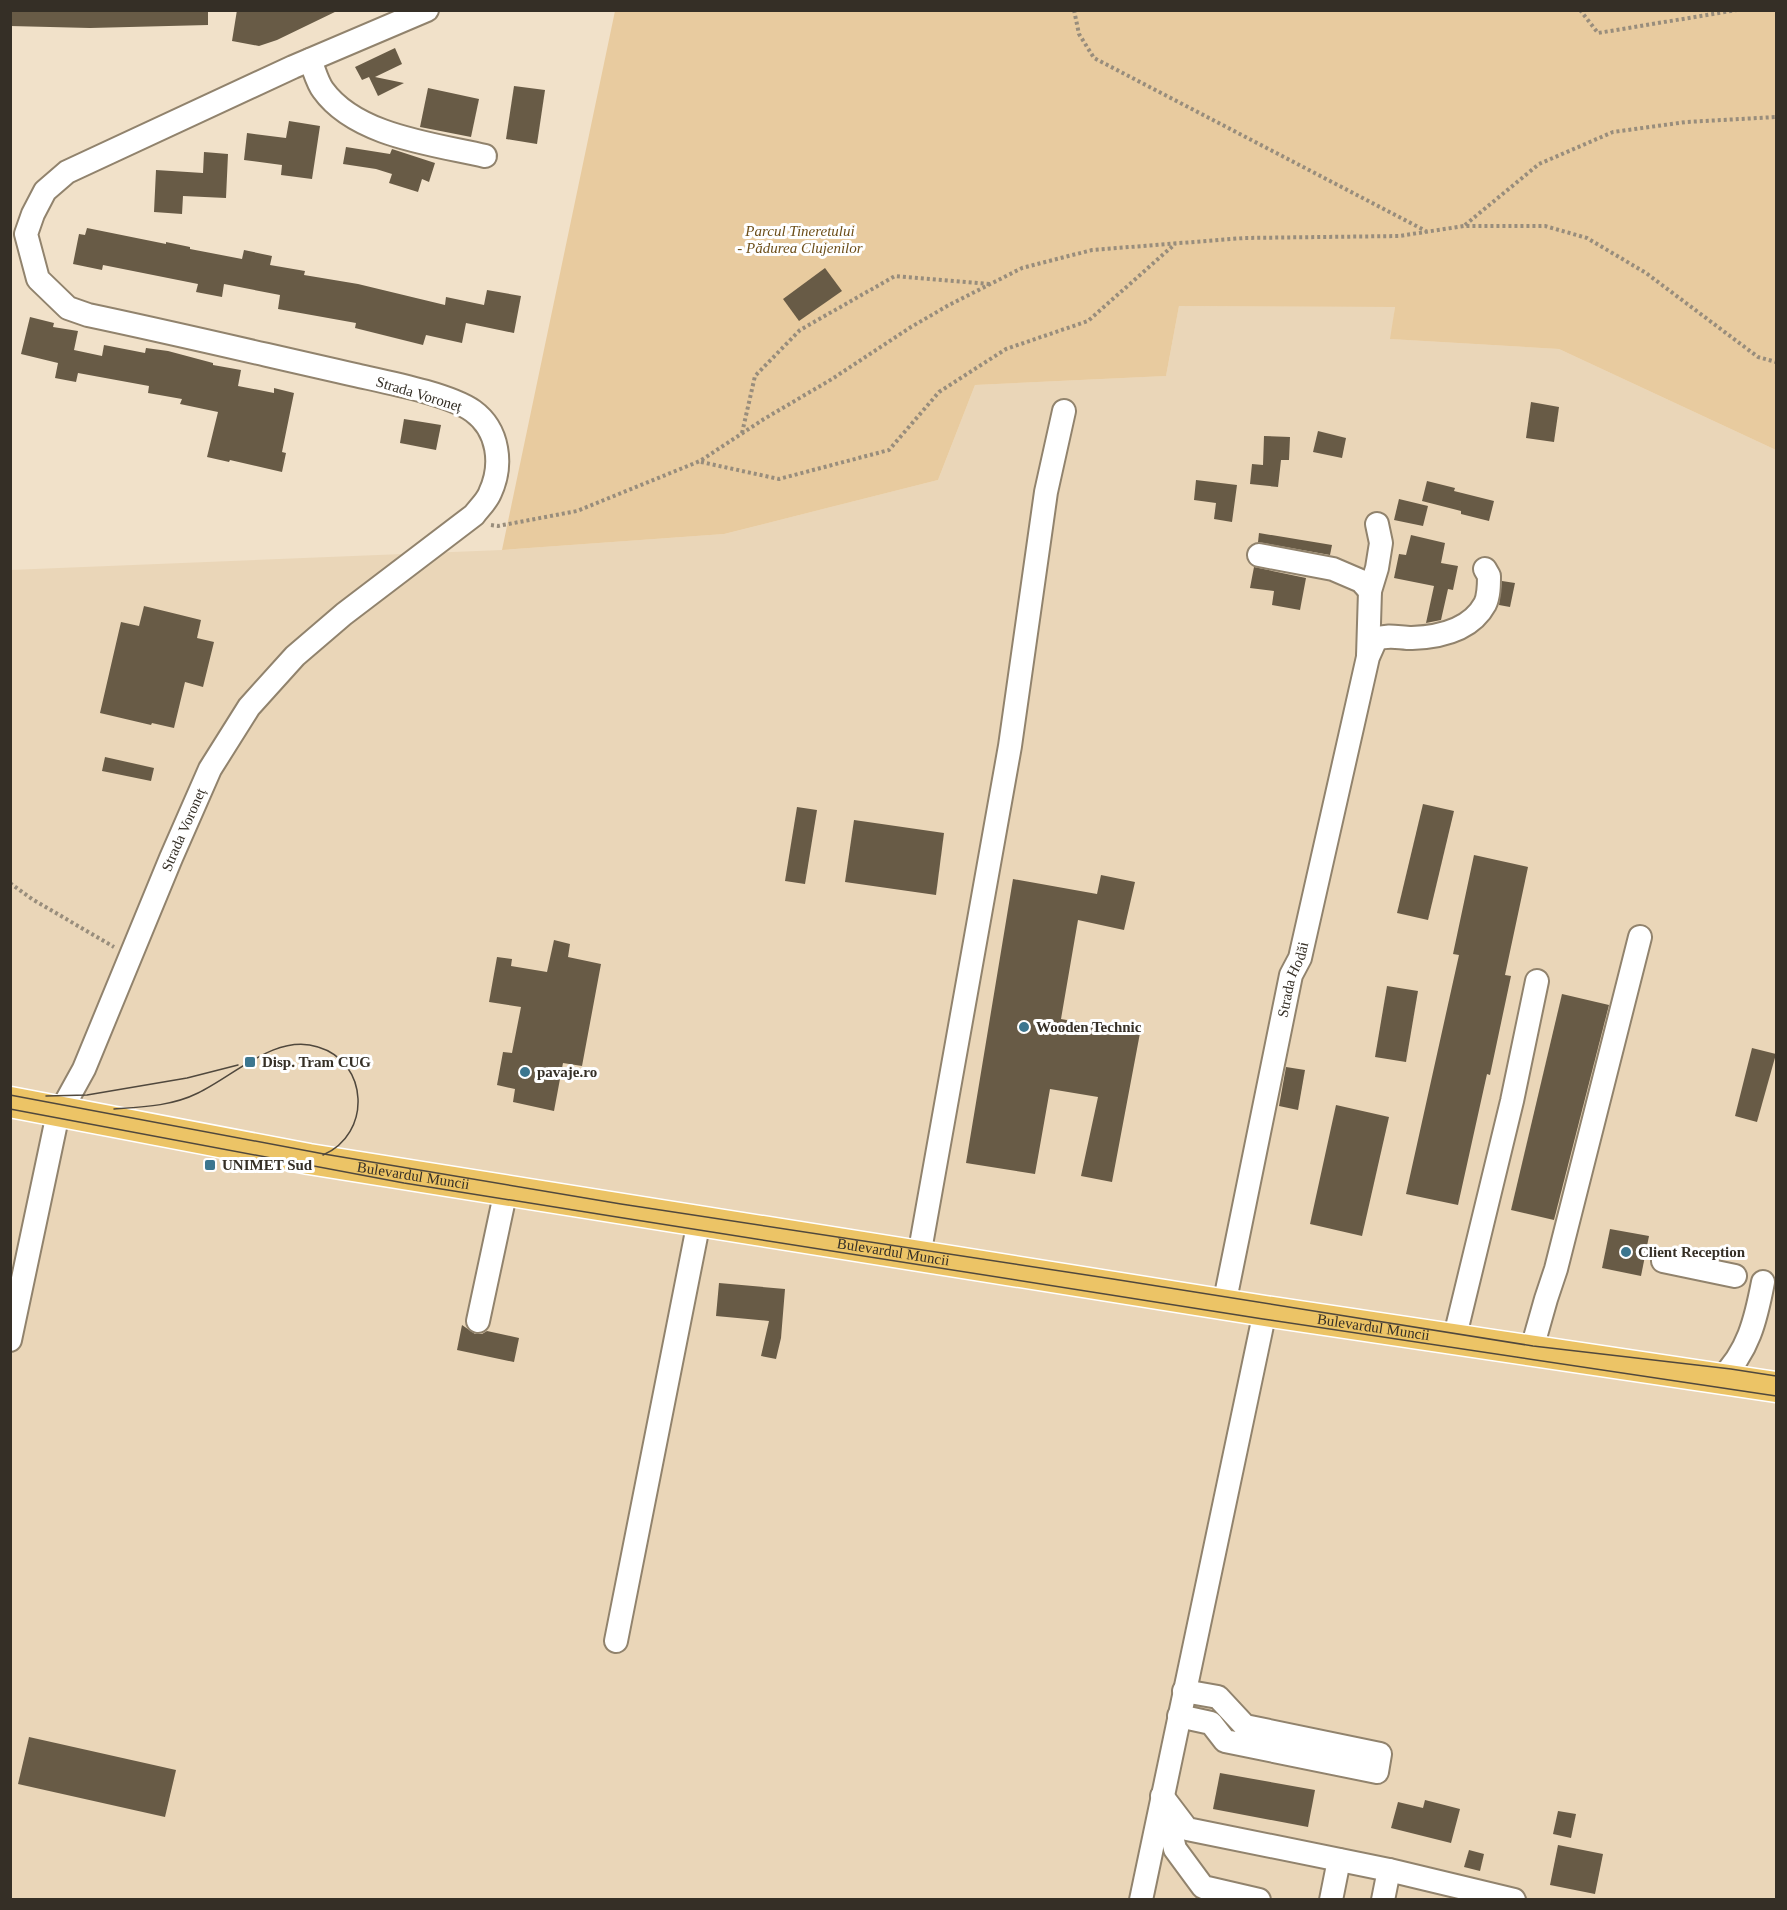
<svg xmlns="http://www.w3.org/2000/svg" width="1787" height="1910" viewBox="0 0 1787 1910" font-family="Georgia,serif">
<rect width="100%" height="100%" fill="#f1e1c9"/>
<path fill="#ead6b8" d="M1179 306 1395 307 1391 339 1559 349 1776 450V1899H11L10 570 502 550 724 534 938 480 975 385 1166 376Z"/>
<path fill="#e8cb9f" d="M615 11H1776V450L1559 349 1390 339 1395 307 1179 306 1166 376 975 385 938 480 724 534 502 550Z"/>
<g fill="#685b46">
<path d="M10 10H208V25L90 28 10 26Z"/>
<path d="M237 10 271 12 339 10 277 40 259 46 232 41Z"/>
<path d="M395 48 402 64 375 77 404 83 378 96 369 77 362 80 355 67Z"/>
<path d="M514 86 545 90 537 144 506 139Z"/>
<path d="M428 88 479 99 471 137 420 127Z"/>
<path d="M289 121 320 126 312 179 281 175 282 165 244 160 247 133 286 138Z"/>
<path d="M346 147 390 154 392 149 435 163 429 182 422 179 418 192 389 183 392 174 376 169 343 164Z"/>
<path d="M204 152 228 154 226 198 183 196 182 214 154 212 156 170 203 173Z"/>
<path d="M87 228 166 244V242L190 247V249L242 259 244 250 272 256 270 265 305 271 304 275 358 284 445 305 446 297 484 305 487 290 521 296 514 333 466 323 462 343 426 335 423 345 355 328 356 323 278 309 280 295 224 284 222 297 196 292 198 284 103 265 102 270 73 264 79 234 85 235Z"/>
<path d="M825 268 842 291 799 321 783 299Z"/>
<path d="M30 317 54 323 53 327 78 331 74 350 102 356 104 345 145 353 146 348 168 351 213 363V365L241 370 238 386 274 393V388L294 393 282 452 286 453 282 472 230 460 229 462 207 457 218 412 180 404 182 399 148 393 149 386 78 373 76 382 55 378 58 363 21 354Z"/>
<path d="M1531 402 1559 407 1554 442 1526 438Z"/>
<path d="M404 419 441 425 436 450 400 443Z"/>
<path d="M1318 431 1346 438 1342 458 1313 452Z"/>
<path d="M1264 436 1290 437 1289 460H1281L1278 487 1250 484 1252 464 1263 465Z"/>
<path d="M1196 480 1237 485 1232 522 1214 519 1216 503 1194 500Z"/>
<path d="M1427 481 1455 488 1454 491 1494 501 1489 521 1461 514V511L1422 501Z"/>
<path d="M1399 499 1428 506 1423 526 1394 520Z"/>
<path d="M1259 533 1332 545 1330 555 1258 542Z"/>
<path d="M1411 535 1445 543 1441 563 1458 566 1453 590 1448 589 1441 620 1426 623 1434 586 1394 578 1399 554 1406 555Z"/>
<path d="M1254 567 1306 578 1300 610 1272 605 1274 591 1250 588Z"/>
<path d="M1502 581 1515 583 1510 607 1499 605Z"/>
<path d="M144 606 201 620 197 638 214 642 203 687 185 682 174 728 152 723 151 725 100 713 121 622 139 626Z"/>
<path d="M105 757 154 768 151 781 102 771Z"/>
<path d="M1423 804 1454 811 1428 920 1397 913Z"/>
<path d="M797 807 817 810 805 884 785 881Z"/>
<path d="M854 820 944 833 936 895 845 882Z"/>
<path d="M1474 855 1528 867 1505 975 1511 976 1490 1075 1487 1074 1458 1205 1406 1194 1459 955 1453 954Z"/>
<path d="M1101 875 1135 882 1124 930 1078 920 1061 1019 1140 1033 1112 1182 1081 1176 1098 1097 1050 1089 1035 1174 966 1163 1013 879 1097 894Z"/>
<path d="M554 940 570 944 568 957 601 964 582 1066 563 1063 554 1111 513 1102 515 1089 497 1085 503 1052 512 1053 521 1007 489 1002 497 957 512 959 511 966 547 972Z"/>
<path d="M1387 986 1418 991 1406 1062 1375 1057Z"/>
<path d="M1562 994 1609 1005 1554 1220 1511 1210Z"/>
<path d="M1752 1048 1776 1054 1757 1122 1735 1116Z"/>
<path d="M1286 1067 1305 1070 1298 1110 1279 1106Z"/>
<path d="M1336 1105 1389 1117 1362 1236 1310 1224Z"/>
<path d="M1610 1229 1649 1236 1641 1276 1602 1268Z"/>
<path d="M719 1283 785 1289 781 1338 776 1359 761 1356 769 1321 716 1316Z"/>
<path d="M462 1325 475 1334H482L487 1331 519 1338 514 1362 457 1350Z"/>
<path d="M29 1737 176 1770 165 1817 18 1784Z"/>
<path d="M1220 1773 1315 1790 1308 1827 1213 1809Z"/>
<path d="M1425 1800 1460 1809 1451 1843 1391 1828 1398 1802 1423 1808Z"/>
<path d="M1558 1811 1576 1814 1571 1838 1553 1834Z"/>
<path d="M1558 1845 1603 1854 1595 1894 1550 1885Z"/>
<path d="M1469 1850 1484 1854 1480 1871 1464 1867Z"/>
</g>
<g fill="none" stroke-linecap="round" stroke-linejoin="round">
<g stroke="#91836d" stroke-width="26">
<g id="minor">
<path d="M310 60C314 69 317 82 323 90 356 136 433 144 485 156"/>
<path d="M1259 555 1333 569 1361 581 1370 591"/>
<path d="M1368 656 1370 591 1377 568 1381 543 1377 524"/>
<path d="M919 1256 1010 746 1046 492 1064 411"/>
<path d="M1663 1261 1735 1276"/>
<path id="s1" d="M1224 1305 1291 975 1300 958 1368 657 1376 639C1389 634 1399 638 1412 638 1439 637 1471 630 1485 604 1489 596 1489 585 1489 576L1485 569"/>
<path d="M478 1321 506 1190"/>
<path id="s2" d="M10 1340 57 1118 84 1069 171 858 210 769 249 707 295 656 344 614 474 515C479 508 487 501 490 493 503 465 499 430 473 411 449 394 386 382 355 375 266 355 178 334 88 315L68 308 38 279 26 234 33 214 45 191 67 172 293 67 427 10"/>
<path d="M1454 1340 1512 1101 1537 981"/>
<path d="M1531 1352 1546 1299 1556 1269 1640 937"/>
<path d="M1720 1379C1748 1353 1756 1319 1763 1282"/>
<path d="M616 1641 699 1221"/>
<path d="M1179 1716 1211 1723 1225 1741 1377 1772 1380 1754 1245 1726 1218 1697 1184 1691"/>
<path d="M1162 1796 1187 1829 1389 1870 1514 1900"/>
<path d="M1165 1807 1175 1849 1203 1887 1259 1900"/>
<path d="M1141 1900 1265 1311"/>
<path d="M1331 1900 1339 1860"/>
<path d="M1383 1900 1389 1870"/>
</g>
</g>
<g stroke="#fff" stroke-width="33">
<g id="major">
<path id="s3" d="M10 1102 309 1159 1265 1311 1776 1387"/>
</g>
</g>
<g stroke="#988d7c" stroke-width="4" stroke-dasharray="3 3" stroke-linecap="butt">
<path d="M1074 10 1079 34 1094 58 1426 231"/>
<path d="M1580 10 1598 33 1737 10"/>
<path d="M1465 225 1539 164 1613 132 1686 122 1776 117"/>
<path d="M742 433 755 376 800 330 895 276 991 284"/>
<path d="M701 462 779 479 889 450 939 392 1006 349 1088 321 1175 244"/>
<path d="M491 525 498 526 577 511 700 461 764 419 832 379 911 327 949 305 1022 268 1092 250 1244 238 1399 236 1464 226H1545L1587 238 1646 273 1758 357 1776 362"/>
<path d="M10 883 32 899 114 947"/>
</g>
<use href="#minor" stroke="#fff" stroke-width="22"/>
<use href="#major" stroke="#ecc466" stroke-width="30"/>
<g stroke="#50483d" stroke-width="1.5">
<path d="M10 1095 324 1154 621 1204 1113 1279 1533 1346 1731 1369 1776 1376"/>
<path d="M46 1096 87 1095 187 1078 238 1065"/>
<path d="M10 1109 404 1183 617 1217 1263 1319 1776 1396"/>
<path d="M114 1109C143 1107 172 1106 198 1093 234 1076 276 1033 318 1047 369 1062 372 1134 323 1155"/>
</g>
</g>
<g fill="#3c768f" stroke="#fff" stroke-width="2">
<circle cx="1024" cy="1027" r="6"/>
<rect x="244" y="1056" width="12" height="12" rx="3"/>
<circle cx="525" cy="1072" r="6"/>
<rect x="204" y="1159" width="12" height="12" rx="3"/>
<circle cx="1626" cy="1252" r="6"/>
</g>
<g text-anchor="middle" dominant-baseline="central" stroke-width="6" stroke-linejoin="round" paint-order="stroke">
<g font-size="15" font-style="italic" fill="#6d4f1a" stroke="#fff">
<text x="800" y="231">Parcul Tineretului<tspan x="800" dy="17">- Pădurea Clujenilor</tspan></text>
</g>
<g font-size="15" fill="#352f26" stroke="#fff">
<text transform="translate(419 394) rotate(17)">Strada Voroneț</text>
<text stroke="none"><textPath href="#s2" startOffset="542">Strada Voroneț</textPath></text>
<text stroke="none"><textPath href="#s1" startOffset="333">Strada Hodăi</textPath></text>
<text stroke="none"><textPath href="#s3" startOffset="410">Bulevardul Muncii</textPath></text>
<text stroke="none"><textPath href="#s3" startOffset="896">Bulevardul Muncii</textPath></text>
<text stroke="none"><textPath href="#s3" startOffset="1382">Bulevardul Muncii</textPath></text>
</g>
<g font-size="15" font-weight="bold" fill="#352f26" stroke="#fff" text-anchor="start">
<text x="1036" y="1027">Wooden Technic</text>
<text x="262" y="1062">Disp. Tram CUG</text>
<text x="537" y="1072">pavaje.ro</text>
<text x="222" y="1165">UNIMET Sud</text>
<text x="1638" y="1252">Client Reception</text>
</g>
</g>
<rect width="1787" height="1910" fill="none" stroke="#352f26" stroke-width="24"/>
</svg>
